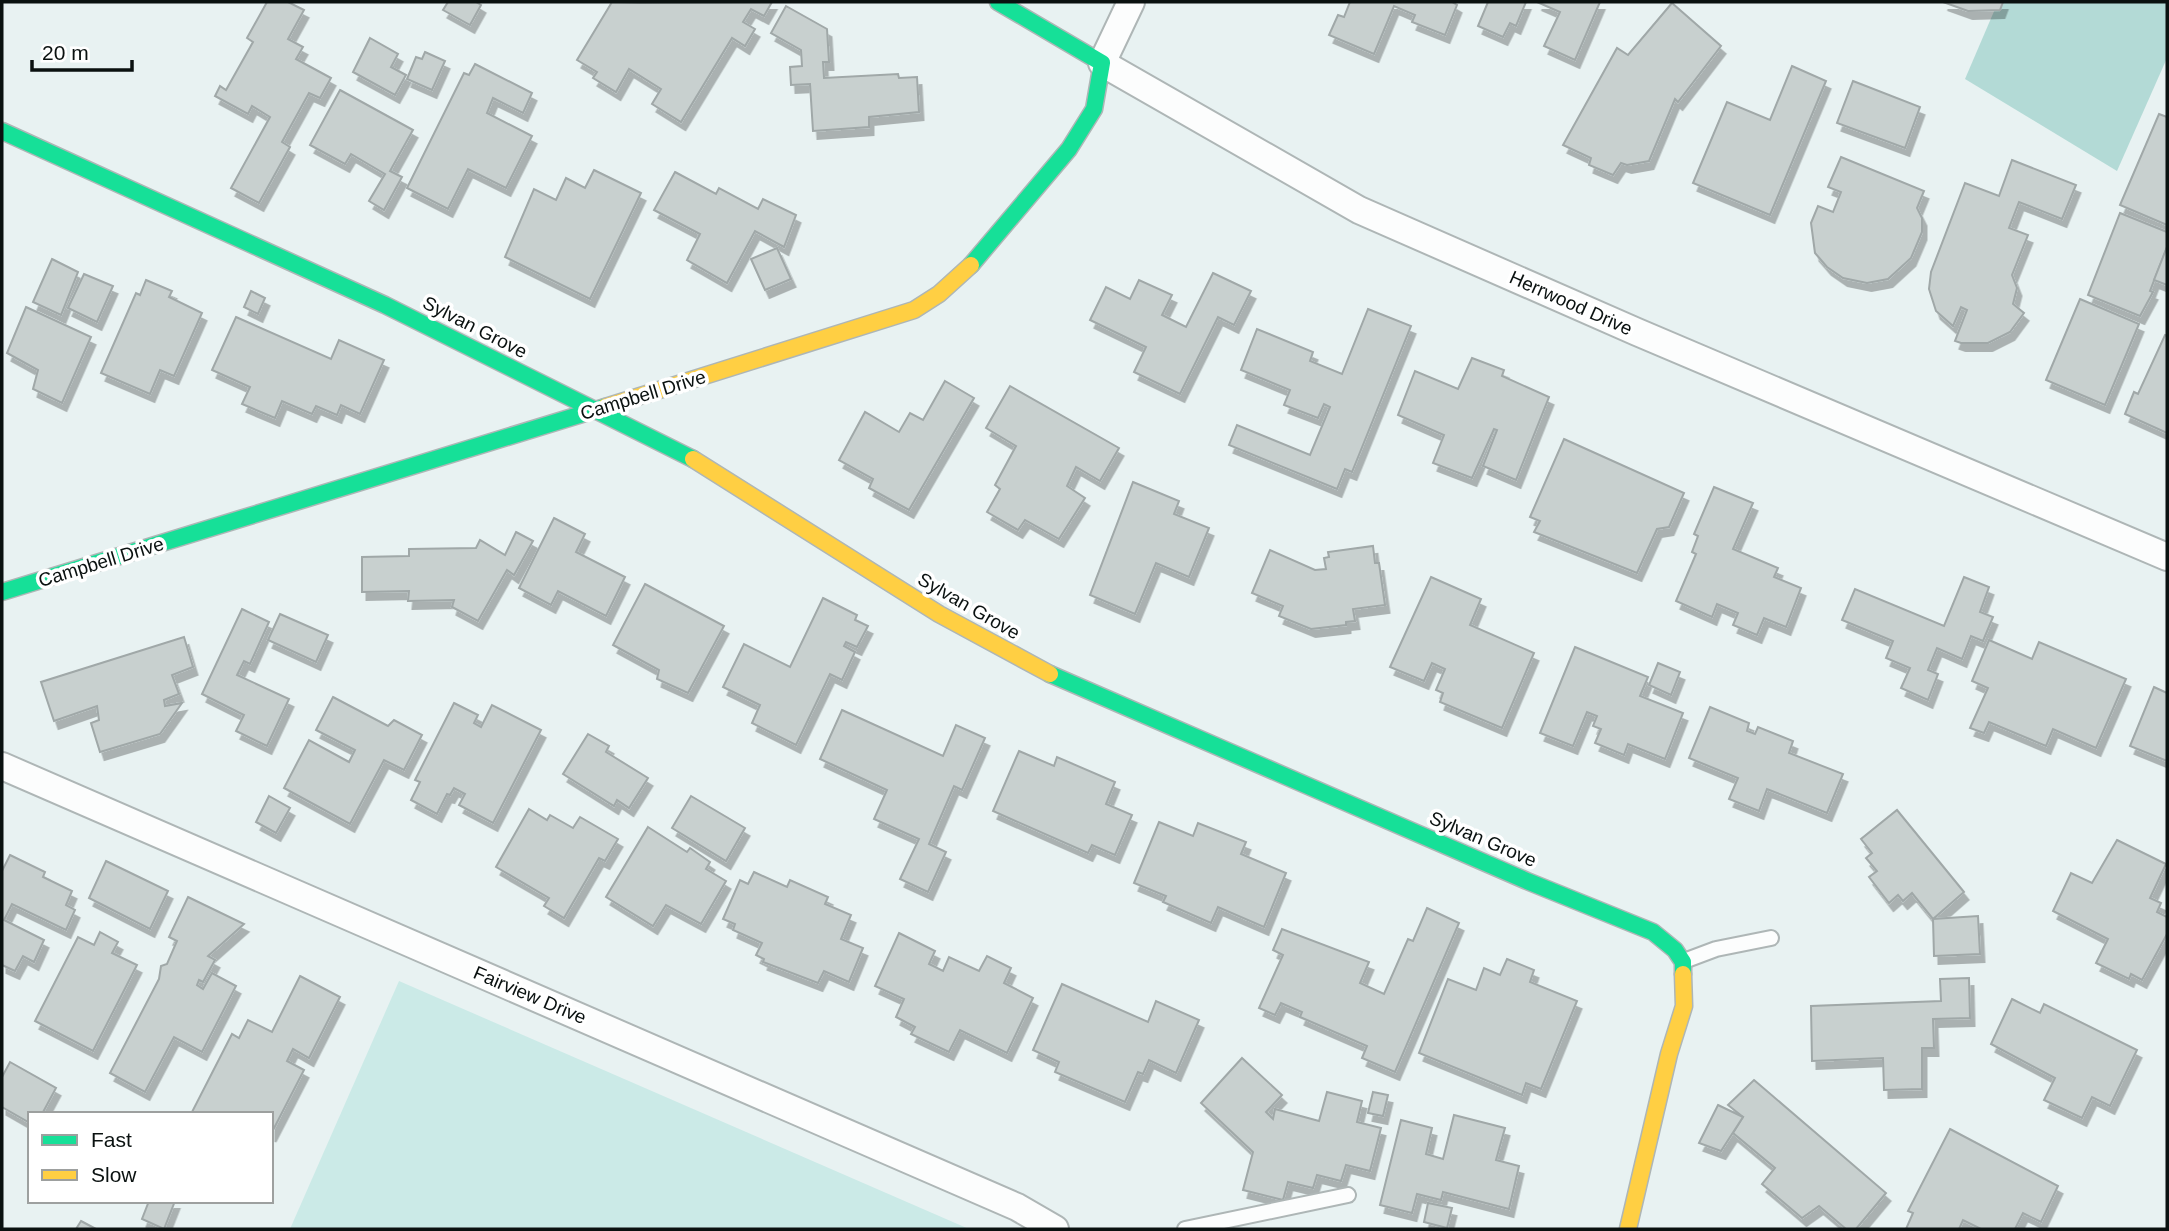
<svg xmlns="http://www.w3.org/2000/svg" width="2169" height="1231" viewBox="0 0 2169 1231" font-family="Helvetica,sans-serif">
<defs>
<filter id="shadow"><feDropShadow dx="4.5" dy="8" stdDeviation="0" flood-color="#0004"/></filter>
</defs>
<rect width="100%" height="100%" fill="#e8f2f2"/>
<path fill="#cbeae7" d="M399 981 969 1229H290Z"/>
<path fill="#b3dad6" d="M1998 2H2167V58L2117 171 1965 79Z"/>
<g fill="#c8d0cf" stroke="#a0a8a8" stroke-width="2" filter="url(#shadow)">
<path d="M267 2H288L304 10 288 39 303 47 296 59 331 78 320 98 309 93 282 142 290 147 259 203 231 188 270 117 252 106 248 114 215 96 220 86 226 90 253 42 247 38Z"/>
<path d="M448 2H476L481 5 470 25 443 10Z"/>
<path d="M612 2 640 3 772 2 764 16 751 9 743 22 755 29 745 46 732 38 681 122 652 104 661 89 629 69 616 92 593 78 597 72 577 60Z"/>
<path d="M1350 2H1452L1457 5 1445 35 1412 22 1415 15 1394 6 1374 54 1329 35 1338 15 1344 17Z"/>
<path d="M1488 2H1526L1516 26 1510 23 1503 37 1478 26Z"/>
<path d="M1537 2H1600L1575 60 1544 46 1560 12Z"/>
<path d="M1943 2H2003L2000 10 1968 11Z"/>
<path d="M1672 3 1721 46 1678 102 1675 99 1649 161 1627 165 1621 163 1613 175 1589 165 1591 158 1563 145 1617 48 1628 55Z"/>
<path d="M786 6 827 29 829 62H823L824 78 898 74 899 78 917 77 919 112 869 117V127L813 131 810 84 791 85 790 67 802 66 801 50 771 33Z"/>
<path d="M370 38 398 54 391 67 406 75 395 95 353 72Z"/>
<path d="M425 52 445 61 432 90 407 79 416 57 422 59Z"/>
<path d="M475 64 532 93 523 113 493 98 487 113 532 136 506 188 468 169 448 209 407 188 464 73 469 75Z"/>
<path d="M1792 66 1826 81 1770 215 1693 183 1727 102 1770 120Z"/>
<path d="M1853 81 1920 107 1905 148 1837 123Z"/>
<path d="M340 90 413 130 390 171 402 177 384 210 369 201 385 174 351 154 345 164 310 145Z"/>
<path d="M2159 114 2167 117V225L2120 205Z"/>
<path d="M1841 157 1924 191 1917 208 1922 218V232L1911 258 1888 279 1867 283 1843 278 1827 267 1815 253 1811 223 1818 206 1833 212 1841 192 1828 187Z"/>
<path d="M2012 160 2076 185 2062 219 2019 202 2009 228 2028 235 2012 275 2017 288 2013 304 2024 313 2010 332 1988 343H1961L1955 341 1967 310 1961 307 1953 326 1936 311 1929 289 1931 272 1965 183 1999 196Z"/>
<path d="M594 170 641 193 590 299 505 257 534 189 556 200 566 178 585 188Z"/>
<path d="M675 172 716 194 719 188 758 209 763 199 796 215 784 247 755 231 727 283 687 260 700 234 654 210Z"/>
<path d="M2120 213 2167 232V247L2150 291 2153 292 2140 316 2088 295Z"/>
<path d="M2167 247V285L2154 280Z"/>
<path d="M777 248 791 279 765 290 751 259Z"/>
<path d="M52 259 78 272 61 315 33 302Z"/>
<path d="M1213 273 1251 291 1234 325 1218 317 1180 394 1134 372 1146 347 1090 320 1106 287 1130 299 1139 280 1172 295 1162 315 1186 327Z"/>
<path d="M84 274 113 286 97 322 68 308Z"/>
<path d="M146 280 172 291 169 297 202 313 174 376 160 370 150 394 101 373 136 293 140 295Z"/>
<path d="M251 291 265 298 258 314 244 307Z"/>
<path d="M2080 299 2139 324 2105 405 2046 380Z"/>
<path d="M26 307 91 337 62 403 33 389 38 370 7 353Z"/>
<path d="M1368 309 1411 326 1352 472 1345 469 1337 489 1229 445 1237 425 1310 455 1330 407 1324 404 1318 418 1284 405 1290 390 1241 370 1257 329 1313 352 1310 361 1342 374Z"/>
<path d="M236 317 331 359 339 340 384 360 360 414 341 405 337 415 316 406 312 414 282 401 275 418 242 404 250 387 212 370Z"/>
<path d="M2165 335 2167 336V433L2125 414 2134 392 2138 394Z"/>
<path d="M1472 358 1504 370 1502 376 1549 397 1516 480 1483 466 1497 430 1494 429 1472 478 1433 463 1444 435 1398 415 1415 371 1458 389Z"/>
<path d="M945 381 974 398 909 510 869 488 873 479 839 460 865 412 899 432 910 413 923 420Z"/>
<path d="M1010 386 1119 448 1100 481 1076 467 1067 486 1085 498 1059 539 1025 520 1018 530 987 512 1000 489 995 485 1016 446 986 428Z"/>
<path d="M1564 439 1684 493 1669 527 1657 529 1637 573 1534 532 1540 521 1530 517Z"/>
<path d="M1133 482 1179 501 1174 514 1209 528 1189 577 1156 563 1135 614 1090 595Z"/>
<path d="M1714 487 1753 503 1733 549 1778 568 1774 577 1801 588 1786 627 1764 618 1757 635 1733 625 1738 613 1717 604 1712 617 1676 601 1696 554 1692 552 1698 536 1694 534Z"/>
<path d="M554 518 585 534 576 552 625 577 606 616 558 591 551 605 519 588Z"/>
<path d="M516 532 533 541 514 575 507 570 478 621 452 607 454 600 408 601 409 591 362 592V557L409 556V549L476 548 480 540 505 555Z"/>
<path d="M1373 546 1375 563H1379L1385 605 1353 609 1355 621 1346 622V625L1311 629 1279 616 1283 606 1252 593 1270 550 1315 570 1326 569 1324 558 1329 557 1328 552Z"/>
<path d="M1431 577 1481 599 1470 625 1534 653 1502 728 1440 702 1443 693 1436 690 1445 669 1432 663 1424 681 1390 667Z"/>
<path d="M1964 577 1989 587 1980 612 1993 617 1983 641 1971 636 1962 659 1937 648 1928 670 1938 674 1928 700 1901 688 1910 668 1886 658 1893 641 1842 620 1855 589 1944 626Z"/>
<path d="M645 584 724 626 688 693 657 679 659 670 613 645Z"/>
<path d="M823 598 857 615 855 620 868 626 857 647 846 642 844 646 855 652 842 680 830 674 796 745 752 723 760 705 723 687 744 644 790 667Z"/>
<path d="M242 609 269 622 250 664 244 661 237 675 289 699 267 746 236 731 244 715 202 694Z"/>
<path d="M280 614 328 635 316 662 268 640Z"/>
<path d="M184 637 193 667 172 675 179 694 164 700 165 706 182 703 160 734 100 752 91 723 99 720 97 706 54 721 41 682Z"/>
<path d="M1989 640 2032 659 2039 642 2126 679 2096 748 2053 729 2046 746 1989 722 1984 733 1970 728 1988 688 1972 681Z"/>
<path d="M1575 647 1648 677 1640 696 1683 713 1665 759 1628 744 1624 755 1595 743 1601 729 1593 726 1597 716 1587 712 1573 746 1540 733Z"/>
<path d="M1658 663 1680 672 1671 695 1649 685Z"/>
<path d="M2154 687 2167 693V761L2130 746Z"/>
<path d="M333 697 388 726 394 720 422 735 404 770 384 760 350 824 284 788 309 740 349 762 355 750 316 730Z"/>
<path d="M454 703 478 715 474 723 481 727 492 705 541 730 493 823 459 805 465 794 454 788 450 795 447 794 437 814 411 800 420 782 415 780Z"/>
<path d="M1710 707 1749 723 1747 731 1755 734 1758 727 1793 741 1789 753 1843 774 1827 813 1767 789 1759 811 1729 799 1738 778 1689 758Z"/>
<path d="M842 710 943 756 956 725 985 738 962 790 954 786 929 844 946 852 928 892 900 879 919 839 874 819 887 790 820 759Z"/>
<path d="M588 734 609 746 606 752 648 778 629 808 617 800 614 806 563 774Z"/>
<path d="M1019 751 1054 766 1057 757 1115 782 1106 804 1132 815 1115 855 1092 845 1088 853 993 811Z"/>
<path d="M269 796 290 808 276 833 256 822Z"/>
<path d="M691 796 745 828 726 861 672 828Z"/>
<path d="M529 809 547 820 550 815 573 828 580 817 618 839 605 861 599 858 564 918 544 906 549 898 496 867Z"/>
<path d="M1897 810 1964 892 1933 919 1912 893 1903 901 1898 895 1889 903 1869 877 1877 871 1866 858 1872 853 1861 839Z"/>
<path d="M1159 822 1193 836 1198 823 1246 842 1241 854 1286 873 1264 927 1218 907 1211 923 1163 902 1166 896 1134 883Z"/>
<path d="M648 827 687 852 690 848 710 862 706 869 726 881 701 924 666 905 653 926 606 897Z"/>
<path d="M2117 840 2166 864 2150 898 2161 903 2157 912 2167 917V934L2142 980 2131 974 2129 979 2096 963 2108 939 2053 911 2071 873 2092 883Z"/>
<path d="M10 855 45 872 43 877 72 891 66 905 75 910 66 930 12 904 4 920 44 940 34 962 23 956 15 971 2 965V871Z"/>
<path d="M106 861 168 891 150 929 89 898Z"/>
<path d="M754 872 787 887 790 880 828 897 825 904 851 915 841 939 863 948 849 982 824 971 818 983 763 962 764 959 756 955 762 943 733 930 735 924 723 919 740 880 748 884Z"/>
<path d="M188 897 244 924 208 956 215 960 203 982 199 980 197 985 203 989 212 973 236 986 202 1052 174 1037 145 1092 110 1073 159 979 161 966 167 964 177 941 169 937Z"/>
<path d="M1427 908 1459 923 1395 1072 1362 1058 1367 1046 1300 1017 1302 1012 1281 1003 1275 1015 1259 1008 1283 955 1273 950 1282 929 1369 962 1360 983 1384 994 1408 939 1413 941Z"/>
<path d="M1978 916 1980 954 1934 956 1933 919Z"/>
<path d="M100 932 118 942 112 953 137 965 93 1051 35 1021 78 937 94 945Z"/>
<path d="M899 933 935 951 929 964 943 971 949 957 979 971 987 956 1011 968 1004 983 1033 998 1007 1053 960 1030 949 1052 911 1034 915 1027 896 1017 904 999 875 986Z"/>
<path d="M1507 959 1534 970 1530 982 1577 1001 1541 1089 1526 1083 1522 1095 1419 1053 1448 979 1476 990 1484 968 1500 975Z"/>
<path d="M300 976 340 997 309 1058 293 1049 287 1061 304 1070 271 1134V1114L192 1112 232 1034 239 1038 248 1020 272 1032Z"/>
<path d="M1969 978 1970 1018 1933 1019 1934 1048H1922V1089L1884 1090 1883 1058 1812 1061 1811 1006 1941 1001 1940 979Z"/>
<path d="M1062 984 1148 1022 1156 1001 1199 1020 1176 1073 1149 1060 1143 1074 1138 1072 1125 1102 1055 1072 1059 1062 1033 1050Z"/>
<path d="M2012 999 2040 1013 2044 1004 2137 1050 2110 1106 2092 1097 2082 1118 2044 1100 2055 1078 1991 1044Z"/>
<path d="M1242 1058 1282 1095 1266 1112 1273 1119 1275 1109 1319 1121 1327 1092 1362 1101 1357 1122 1381 1128 1370 1171 1346 1165 1341 1181 1317 1175 1313 1188 1288 1182 1283 1200 1243 1190 1253 1152 1201 1103Z"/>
<path d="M10 1062 56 1088 42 1114H30V1123L2 1107V1077Z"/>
<path d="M1754 1080 1886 1193 1856 1229H1846L1819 1206 1802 1218 1762 1184 1775 1168 1733 1133 1743 1117 1728 1105Z"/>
<path d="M1373 1092 1388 1095 1383 1116 1368 1113Z"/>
<path d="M1718 1105 1743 1117 1721 1151 1699 1143Z"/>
<path d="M1454 1115 1505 1128 1496 1160 1519 1166 1509 1209 1443 1192 1441 1200 1417 1194 1412 1213 1380 1205 1401 1120 1432 1128 1426 1154 1443 1159Z"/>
<path d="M1950 1129 2058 1186 2041 1222 2023 1213 2015 1229H1981L1963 1220 1959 1229H1906L1913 1213 1908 1211Z"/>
<path d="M149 1201H175L164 1229 142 1219Z"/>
<path d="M1428 1203 1452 1208 1447 1228 1424 1222Z"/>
<path d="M81 1221 96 1229H76Z"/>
</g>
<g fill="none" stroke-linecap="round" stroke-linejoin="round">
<g stroke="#aeb6b6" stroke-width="18">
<g id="lane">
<path d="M1684 961 1716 949 1771 938"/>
<path d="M1185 1229 1348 1195"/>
</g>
</g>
<g stroke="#aeb6b6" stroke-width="30">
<g id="street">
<path d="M1131 2 1102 63 1359 210 1637 332 2167 557"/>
<path d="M2 766 1017 1207 1055 1229"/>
</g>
</g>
<g stroke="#aeb6b6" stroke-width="19">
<g id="fast">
<path d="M2 131 385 305 693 459"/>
<path d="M971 265 1069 149 1094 109 1102 63 998 2"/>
<path d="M2 592 605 407"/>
<path d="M1050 674 1527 881 1653 932 1675 950 1683 962V974"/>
</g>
</g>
<g stroke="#aeb6b6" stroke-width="19">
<g id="slow">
<path d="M605 407 914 310 939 294 971 265"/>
<path d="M693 459 939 614 1050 674"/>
<path d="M1628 1229 1669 1054 1684 1006 1683 974"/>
</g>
</g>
<use href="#lane" stroke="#fcfdfd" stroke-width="14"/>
<use href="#street" stroke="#fcfdfd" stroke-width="26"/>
<use href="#fast" stroke="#16e098" stroke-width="16"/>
<use href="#slow" stroke="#ffcf43" stroke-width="16"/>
</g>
<g text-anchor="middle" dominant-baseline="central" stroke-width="7" stroke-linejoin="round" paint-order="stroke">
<g font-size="19" fill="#0a1110" stroke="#fff">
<text transform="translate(1571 303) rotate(24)">Herrwood Drive</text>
<text transform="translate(475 327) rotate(27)">Sylvan Grove</text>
<text transform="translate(643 395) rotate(-17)">Campbell Drive</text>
<text transform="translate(101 562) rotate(-17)">Campbell Drive</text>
<text transform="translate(969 606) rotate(30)">Sylvan Grove</text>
<text transform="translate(1483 839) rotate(23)">Sylvan Grove</text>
<text transform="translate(530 995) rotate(23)">Fairview Drive</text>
</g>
</g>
<rect width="2169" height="1231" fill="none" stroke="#0a1110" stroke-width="7"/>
<rect x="28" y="1112" width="245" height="91" fill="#ffffff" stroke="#9da09f" stroke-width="2"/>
<rect x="42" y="1135" width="35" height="10" fill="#16e098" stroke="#9da09f" stroke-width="2"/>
<text x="91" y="1147" font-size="21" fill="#0a1110">Fast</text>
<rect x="42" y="1170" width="35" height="10" fill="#ffcf43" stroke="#9da09f" stroke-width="2"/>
<text x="91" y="1182" font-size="21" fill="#0a1110">Slow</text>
<path d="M32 60v10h100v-10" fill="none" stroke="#0a1110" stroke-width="3.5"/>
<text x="42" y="60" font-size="21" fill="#0a1110" stroke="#ffffff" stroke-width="5" paint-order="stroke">20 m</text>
</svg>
